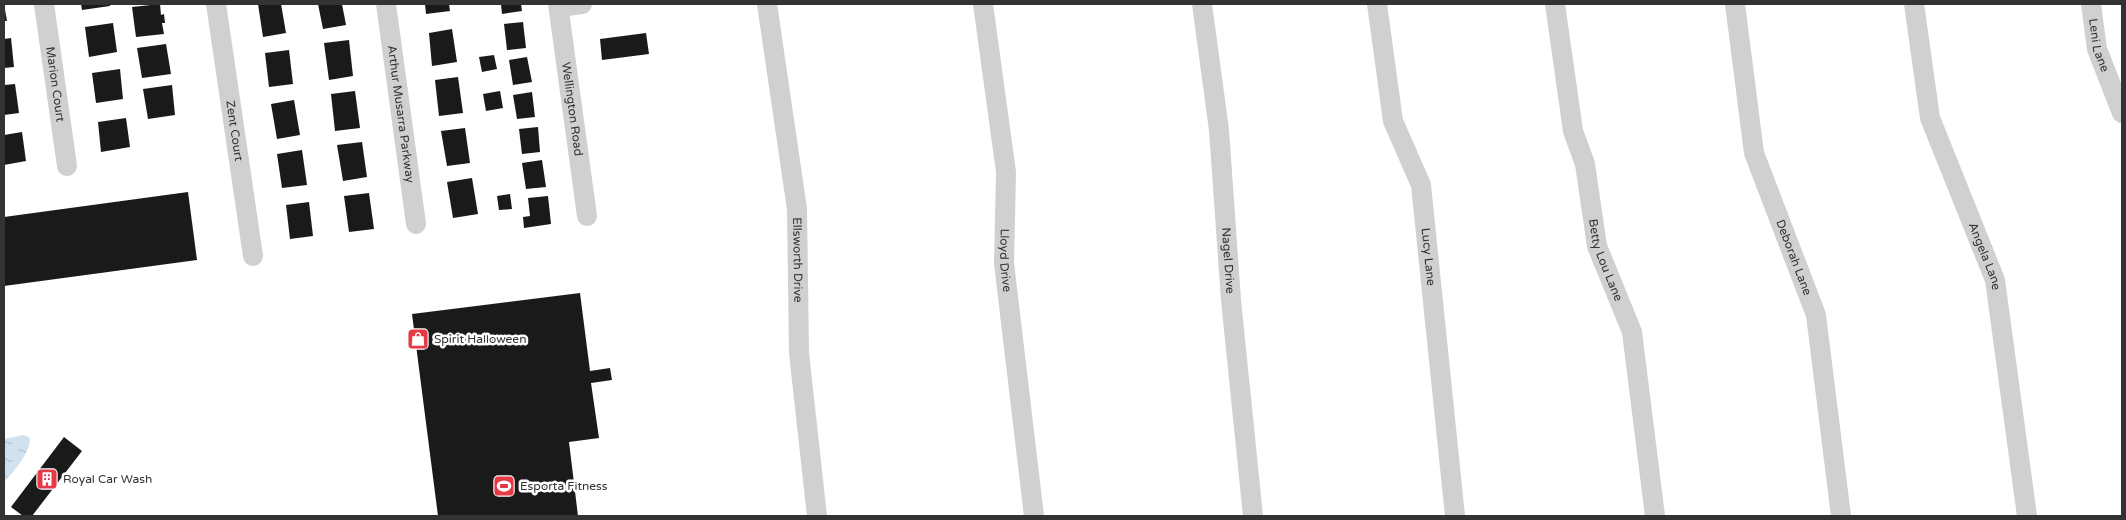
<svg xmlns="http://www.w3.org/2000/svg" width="2126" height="520" viewBox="0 0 2126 520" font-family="'Varela Round',sans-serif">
<defs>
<pattern id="water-ripples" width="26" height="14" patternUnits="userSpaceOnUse" patternTransform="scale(1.25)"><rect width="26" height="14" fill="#cfe2ee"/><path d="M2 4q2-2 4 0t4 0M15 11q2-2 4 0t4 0" fill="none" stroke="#b2c2cd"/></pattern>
</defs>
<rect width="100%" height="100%" fill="#fff"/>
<path fill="url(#water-ripples)" d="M23 435 29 437C34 448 12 474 4 482V439Z"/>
<g fill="#1a1a1a">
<path d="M4 4 7 21H4Z"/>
<path d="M81 4H110V6L82 10Z"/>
<path d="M160 4 161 15 164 14 165 23H162L164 34 136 37 132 7Z"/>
<path d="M258 4H281L286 33 263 37Z"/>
<path d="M318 4H342L346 25 323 29Z"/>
<path d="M425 4H449L450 11 426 14Z"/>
<path d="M501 4H521L522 11 502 14Z"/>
<path d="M523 22 526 48 507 50 504 24Z"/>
<path d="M113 23 117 52 89 57 85 27Z"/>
<path d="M452 29 457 62 432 66 429 33Z"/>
<path d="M646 33 649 54 602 60 600 39Z"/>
<path d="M11 38 14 67 4 68V39Z"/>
<path d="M349 40 353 76 329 80 324 43Z"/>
<path d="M166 44 171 74 142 78 137 48Z"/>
<path d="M289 50 293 84 269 87 265 53Z"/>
<path d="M494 55 497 69 482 72 479 57Z"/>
<path d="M527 57 532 82 513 85 509 60Z"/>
<path d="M120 69 123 99 96 103 92 73Z"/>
<path d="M458 77 463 113 439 116 435 80Z"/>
<path d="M15 84 19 113 4 115V85Z"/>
<path d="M172 85 175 115 148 119 143 89Z"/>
<path d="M355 91 360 128 335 131 331 94Z"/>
<path d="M500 91 503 108 486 111 483 94Z"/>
<path d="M532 92 535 117 517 119 513 95Z"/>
<path d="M294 100 300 135 277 139 271 104Z"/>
<path d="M126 118 130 147 101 152 98 122Z"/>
<path d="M538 127 540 152 522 154 519 129Z"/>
<path d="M465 128 470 163 447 166 441 131Z"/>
<path d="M22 132 26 161 4 165V135Z"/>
<path d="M362 142 367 177 343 181 337 145Z"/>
<path d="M302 150 307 185 282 188 277 154Z"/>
<path d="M542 160 546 187 526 189 522 163Z"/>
<path d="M472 178 478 214 453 218 447 182Z"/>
<path d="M188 192 197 260 4 286V217Z"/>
<path d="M369 193 374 229 349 232 344 196Z"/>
<path d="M510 194 512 209 499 210 497 196Z"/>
<path d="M548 196 551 224 524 228 523 217 530 216 528 198Z"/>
<path d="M309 202 313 236 290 239 286 205Z"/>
<path d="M580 293 590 371 610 368 612 380 591 383 599 438 569 442 578 516H438L412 314Z"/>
<path d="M64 437 82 451 32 516H23L11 507Z"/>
</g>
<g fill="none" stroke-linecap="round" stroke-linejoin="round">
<g stroke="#d0d0d0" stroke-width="20">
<path id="s1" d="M44 4 67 166"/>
<path id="s2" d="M216 4 253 256"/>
<path id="s3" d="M386 4 416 224"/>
<path id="s4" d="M558 4 587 216"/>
<path id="s5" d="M767 4 797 209 799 353 817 516"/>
<path id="s6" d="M983 4 1006 172 1004 263 1034 516"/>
<path id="s7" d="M1202 4 1219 130 1231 300 1253 516"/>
<path id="s8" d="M1377 4 1393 121 1421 185 1455 516"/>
<path id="s9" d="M1555 4 1573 131 1585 164 1597 246 1632 332 1655 516"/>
<path id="s10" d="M1735 4 1754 153 1816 315 1841 516"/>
<path id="s11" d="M1914 4 1930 118 1995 280 2027 516"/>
<path id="s12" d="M2091 4 2097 49 2122 113"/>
<path d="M559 7 582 4"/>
</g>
</g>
<defs>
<g id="shop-square" transform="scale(1.125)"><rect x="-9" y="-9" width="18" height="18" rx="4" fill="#e63946" stroke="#fff"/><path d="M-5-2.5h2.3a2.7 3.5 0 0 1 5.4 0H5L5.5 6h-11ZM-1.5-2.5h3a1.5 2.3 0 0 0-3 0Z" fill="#fff"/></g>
<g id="building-square" transform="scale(1.125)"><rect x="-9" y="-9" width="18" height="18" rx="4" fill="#e63946" stroke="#fff"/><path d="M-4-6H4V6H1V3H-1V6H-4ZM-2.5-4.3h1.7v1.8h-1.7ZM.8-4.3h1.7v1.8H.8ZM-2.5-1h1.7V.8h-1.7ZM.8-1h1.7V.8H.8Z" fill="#fff"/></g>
<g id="stadium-square" transform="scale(1.125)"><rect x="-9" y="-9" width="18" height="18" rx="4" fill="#e63946" stroke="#fff"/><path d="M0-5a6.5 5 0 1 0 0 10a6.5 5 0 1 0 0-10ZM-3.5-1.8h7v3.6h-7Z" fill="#fff"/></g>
</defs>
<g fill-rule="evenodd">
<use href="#shop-square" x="418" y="339"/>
<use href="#building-square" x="47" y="479"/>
<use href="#stadium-square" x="504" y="486"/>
</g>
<g text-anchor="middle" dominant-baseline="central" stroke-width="5" stroke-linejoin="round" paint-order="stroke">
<g font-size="12" fill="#333" stroke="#fff">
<text stroke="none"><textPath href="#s12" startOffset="42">Leni Lane</textPath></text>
<text stroke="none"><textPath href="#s1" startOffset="81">Marion Court</textPath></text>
<text stroke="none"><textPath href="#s4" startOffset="106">Wellington Road</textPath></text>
<text stroke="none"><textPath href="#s3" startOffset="111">Arthur Musarra Parkway</textPath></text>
<text stroke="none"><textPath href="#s2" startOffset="128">Zent Court</textPath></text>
<text stroke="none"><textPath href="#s8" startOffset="260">Lucy Lane</textPath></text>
<text stroke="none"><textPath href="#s11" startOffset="264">Angela Lane</textPath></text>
<text stroke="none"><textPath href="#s10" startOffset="262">Deborah Lane</textPath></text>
<text stroke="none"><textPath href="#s5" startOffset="258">Ellsworth Drive</textPath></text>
<text stroke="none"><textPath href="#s6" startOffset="258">Lloyd Drive</textPath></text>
<text stroke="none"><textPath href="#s7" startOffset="258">Nagel Drive</textPath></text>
<text stroke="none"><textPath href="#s9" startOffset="262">Betty Lou Lane</textPath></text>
</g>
<g font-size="12" fill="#333" stroke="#fff" text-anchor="start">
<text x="434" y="339">Spirit Halloween</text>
<text x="63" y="479">Royal Car Wash</text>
<text x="520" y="486">Esporta Fitness</text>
</g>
</g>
<rect width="2126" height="520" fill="none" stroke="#333333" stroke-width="10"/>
</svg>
